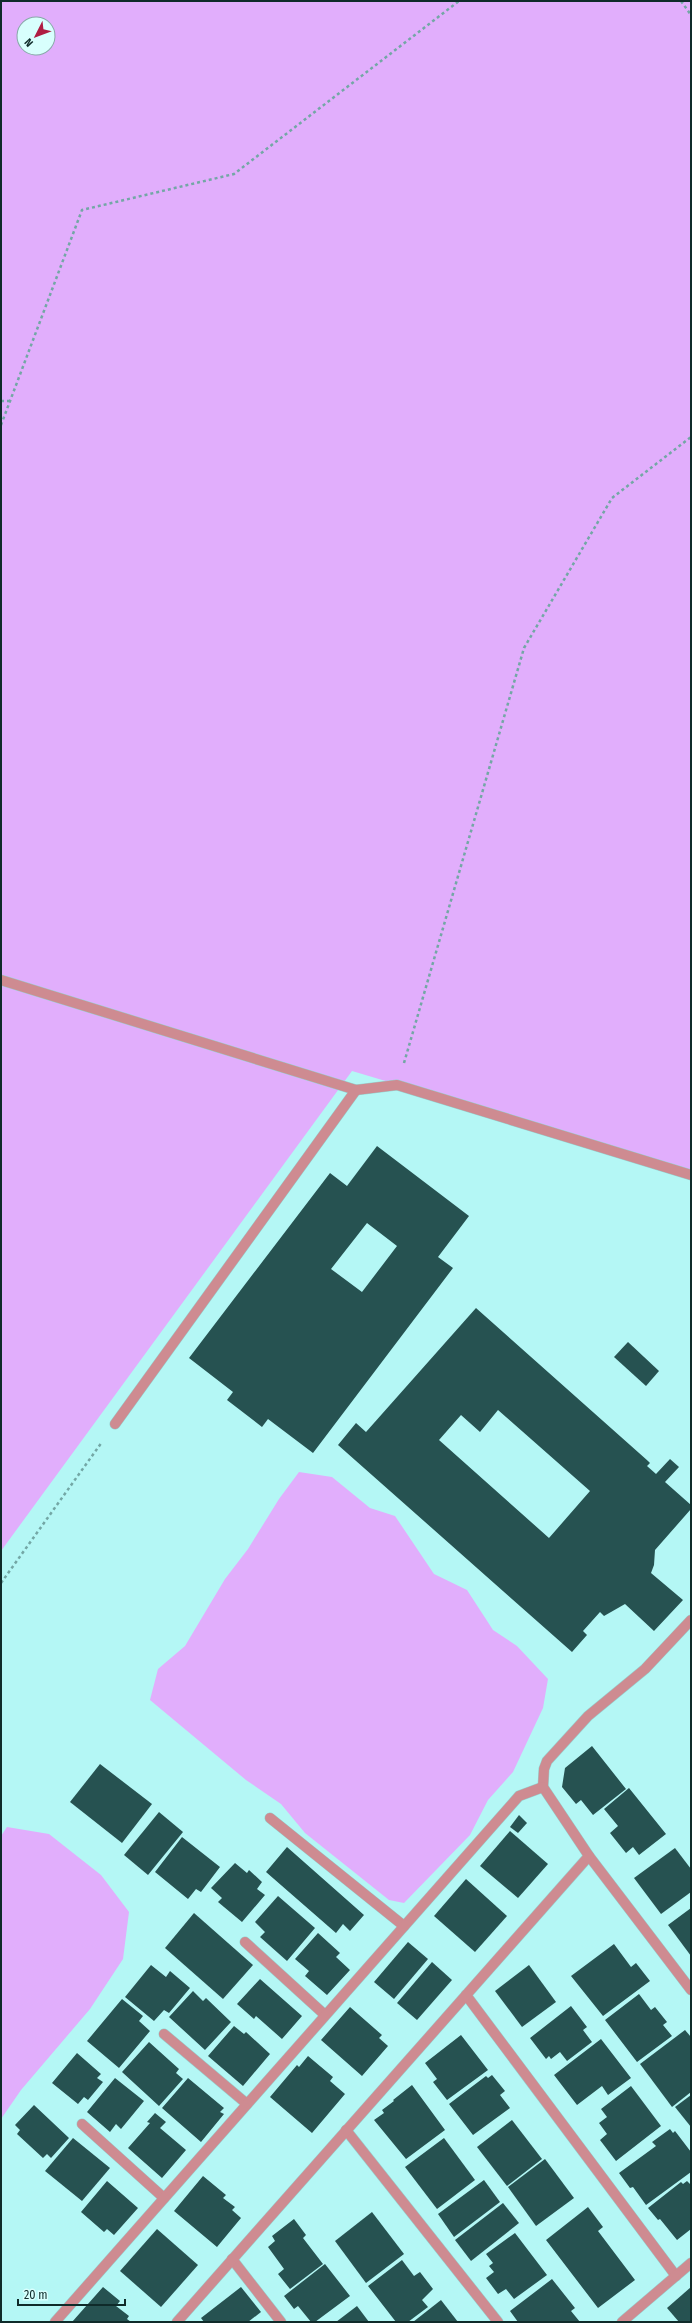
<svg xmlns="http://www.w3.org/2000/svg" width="692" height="2323" viewBox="0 0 692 2323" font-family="'Fira Sans Condensed',sans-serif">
<rect width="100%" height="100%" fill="#b4f7f5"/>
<g fill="#e1aefc" fill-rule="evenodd">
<path d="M1 1H691V1172L352 1071 1 1551ZM24 24H48V48H24Z"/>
<path d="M299 1472 332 1477 370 1508 395 1516 434 1574 467 1590 493 1630 517 1646 548 1679 543 1708 513 1772 488 1800 470 1835 404 1903 389 1900 305 1833 281 1804 246 1780 150 1700 158 1669 185 1646 225 1579 248 1549 279 1499Z"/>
<path d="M7 1827 49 1834 101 1875 129 1912 123 1959 90 2009 21 2090 1 2119V1836Z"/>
</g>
<g fill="#265251" fill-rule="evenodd">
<path d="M377 1146 469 1216 438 1257 453 1268 313 1453 268 1419 262 1427 227 1400 233 1392 189 1358 330 1173 347 1186ZM367 1223 397 1246 362 1292 331 1269Z"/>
<path d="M476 1308 648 1461 650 1463 647 1466 656 1474 670 1459 679 1467 665 1482 691 1505V1509L655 1550 654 1565 651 1573 683 1600 654 1631 625 1604 604 1616 600 1612 583 1631 587 1635 572 1652 338 1445 356 1423 366 1432ZM498 1410 590 1491 549 1538 439 1440 461 1415 480 1432Z"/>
<path d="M628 1342 659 1371 646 1386 614 1357Z"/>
<path d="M592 1746 626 1789 593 1815 581 1800 576 1804 562 1787 565 1768Z"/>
<path d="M100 1764 152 1804 122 1843 70 1802Z"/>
<path d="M629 1788 666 1834 639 1855 633 1847 626 1853 610 1833 618 1826 604 1809Z"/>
<path d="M159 1812 183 1832 148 1875 124 1855Z"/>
<path d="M519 1815 527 1823 518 1833 510 1827Z"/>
<path d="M510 1831 548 1864 518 1898 480 1866Z"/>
<path d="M182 1837 220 1867 201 1892 196 1889 188 1899 155 1872Z"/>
<path d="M287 1847 364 1915 350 1931 343 1924 336 1933 266 1872Z"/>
<path d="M675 1848 691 1869V1892L661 1914 634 1878Z"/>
<path d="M235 1863 247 1873 249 1870 262 1882 257 1889 265 1895 242 1922 218 1902 222 1898 211 1888Z"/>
<path d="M466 1879 507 1916 475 1952 434 1916Z"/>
<path d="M278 1896 315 1928 287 1961 260 1937 265 1932 255 1922Z"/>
<path d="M691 1908V1956L668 1925Z"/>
<path d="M194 1913 253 1965 223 1999 165 1948Z"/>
<path d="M318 1933 340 1953 336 1957 350 1970 327 1995 305 1976 309 1971 295 1959Z"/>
<path d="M408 1942 428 1959 394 1999 374 1982Z"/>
<path d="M614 1944 631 1967 636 1963 650 1981 603 2016 571 1976Z"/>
<path d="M432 1962 452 1980 417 2020 397 2003Z"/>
<path d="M151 1965 166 1977 170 1971 190 1988 169 2013 164 2010 154 2021 125 1997Z"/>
<path d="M529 1965 556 2002 522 2027 495 1991Z"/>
<path d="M260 1979 302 2016 282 2039 256 2016 254 2019 237 2004Z"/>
<path d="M193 1991 203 2001 206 1998 231 2022 205 2050 169 2017Z"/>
<path d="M639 1994 651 2010 655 2007 667 2022 663 2025 672 2036 637 2062 605 2020Z"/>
<path d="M122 1999 143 2016 139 2021 150 2031 119 2068 87 2041Z"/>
<path d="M571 2006 587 2027 583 2030 592 2042 567 2061 560 2052 551 2059 549 2056 546 2059 530 2038Z"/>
<path d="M350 2007 382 2035 379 2038 388 2046 362 2076 321 2040Z"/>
<path d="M234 2026 244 2034 246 2032 270 2054 243 2086 208 2056Z"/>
<path d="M685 2030 691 2037V2092L672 2107 640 2064Z"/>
<path d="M461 2035 488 2070 447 2100 433 2082 437 2079 425 2063Z"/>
<path d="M601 2039 631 2078 608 2095 602 2086 577 2105 554 2075Z"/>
<path d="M149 2042 179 2069 176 2073 183 2079 159 2106 122 2072Z"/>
<path d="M77 2053 101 2074 97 2078 103 2082 88 2100 84 2097 78 2104 52 2083Z"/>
<path d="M308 2056 333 2077 330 2081 345 2094 312 2133 270 2097 297 2065 299 2067Z"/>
<path d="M492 2075 505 2091 500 2095 510 2108 473 2135 449 2104 486 2076 488 2078Z"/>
<path d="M115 2078 144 2101 121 2129 116 2124 110 2132 87 2112Z"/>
<path d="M188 2078 224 2108 220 2112 224 2114 201 2142 162 2108Z"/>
<path d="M412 2085 445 2130 406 2159 374 2120 384 2113 382 2110 394 2101 393 2100Z"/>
<path d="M631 2086 661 2126 616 2161 600 2140 607 2134 599 2123 607 2117 601 2109Z"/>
<path d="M691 2095V2127L675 2107Z"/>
<path d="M34 2105 69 2138 51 2158 47 2154 43 2158 17 2134 20 2130 15 2125Z"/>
<path d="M155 2113 166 2122 160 2128 186 2150 162 2178 128 2148 150 2123 147 2122Z"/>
<path d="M512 2120 542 2159 507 2186 477 2147Z"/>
<path d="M670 2129 673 2133 675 2131 691 2152V2172L646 2205 633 2187 630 2188 619 2173 656 2146 652 2142Z"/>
<path d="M73 2138 110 2168 82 2201 45 2171Z"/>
<path d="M444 2138 475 2180 437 2209 405 2167Z"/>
<path d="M545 2159 574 2198 536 2226 508 2187Z"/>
<path d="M203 2176 226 2195 223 2198 235 2207 232 2210 241 2218 217 2247 174 2211Z"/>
<path d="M484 2180 500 2202 454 2237 438 2214Z"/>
<path d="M107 2181 138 2208 114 2235 107 2229 104 2232 81 2212Z"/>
<path d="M687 2181 691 2185V2229L677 2240 660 2219 658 2220 648 2208 681 2182 683 2184Z"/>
<path d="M503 2203 519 2223 471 2261 455 2240Z"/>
<path d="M588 2207 603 2227 598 2231 635 2280 598 2308 546 2240Z"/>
<path d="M372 2212 404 2254 366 2283 335 2241Z"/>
<path d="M294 2219 306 2235 303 2238 323 2264 290 2289 278 2274 284 2269 268 2247 275 2241 272 2236Z"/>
<path d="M157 2229 198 2265 161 2307 120 2271Z"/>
<path d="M515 2233 547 2275 514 2299 506 2289 498 2294 486 2278 494 2272 489 2266 493 2263 486 2254Z"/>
<path d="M402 2260 414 2276 420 2272 433 2289 422 2300 428 2307 408 2322H396L368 2286Z"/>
<path d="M325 2264 350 2296 315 2322H311L298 2306 294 2309 284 2296Z"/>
<path d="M552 2279 575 2308 571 2311 580 2322H518L510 2311Z"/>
<path d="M103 2287 120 2301 116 2306 129 2316 127 2319 131 2322H72Z"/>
<path d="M241 2287 261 2312 248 2322H204L201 2318Z"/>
<path d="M691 2287V2322H679L667 2308Z"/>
<path d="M441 2300 458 2322H413Z"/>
<path d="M357 2306 369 2322H336Z"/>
</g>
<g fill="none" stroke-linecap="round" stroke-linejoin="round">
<g stroke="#96d2d0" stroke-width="11">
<g id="minor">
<path d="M1 980 356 1090 397 1085 691 1175"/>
<path d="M115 1424 356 1090"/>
<path d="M691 1620 645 1669 588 1716 547 1761 544 1769 543 1787 589 1856 691 1990"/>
<path d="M270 1818 404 1926"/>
<path d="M245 1942 325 2015"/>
<path d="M466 1995 676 2276"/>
<path d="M164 2034 247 2104"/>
<path d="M82 2124 164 2198"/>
<path d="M346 2130 498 2322"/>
<path d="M232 2259 281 2322"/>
<path d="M55 2322 519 1796 543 1787"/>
<path d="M177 2322 589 1856"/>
<path d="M622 2322 691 2263"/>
</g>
</g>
<g stroke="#73a7a5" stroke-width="2.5" stroke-dasharray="3 3" stroke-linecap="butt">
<path d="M681 1 691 15"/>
<path d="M1 401H10"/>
<path d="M1 425 82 210 234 174 459 1"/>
<path d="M404 1063 524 648 612 498 691 437"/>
<path d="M1 1583 102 1442"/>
</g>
<use href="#minor" stroke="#ce8b91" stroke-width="10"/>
</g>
<rect width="692" height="2323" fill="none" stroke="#0f2b2a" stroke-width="4"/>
<g transform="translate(36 36) rotate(228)"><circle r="19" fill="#d8fffd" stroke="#88aaa9"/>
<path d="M0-3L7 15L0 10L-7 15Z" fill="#af1c42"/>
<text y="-6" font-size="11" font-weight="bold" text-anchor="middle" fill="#0f2b2a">N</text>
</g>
<path d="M18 2299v6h107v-6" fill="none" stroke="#0f2b2a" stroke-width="2"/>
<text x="24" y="2299" font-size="12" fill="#0f2b2a" stroke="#d8fffd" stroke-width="3" paint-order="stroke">20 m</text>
</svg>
